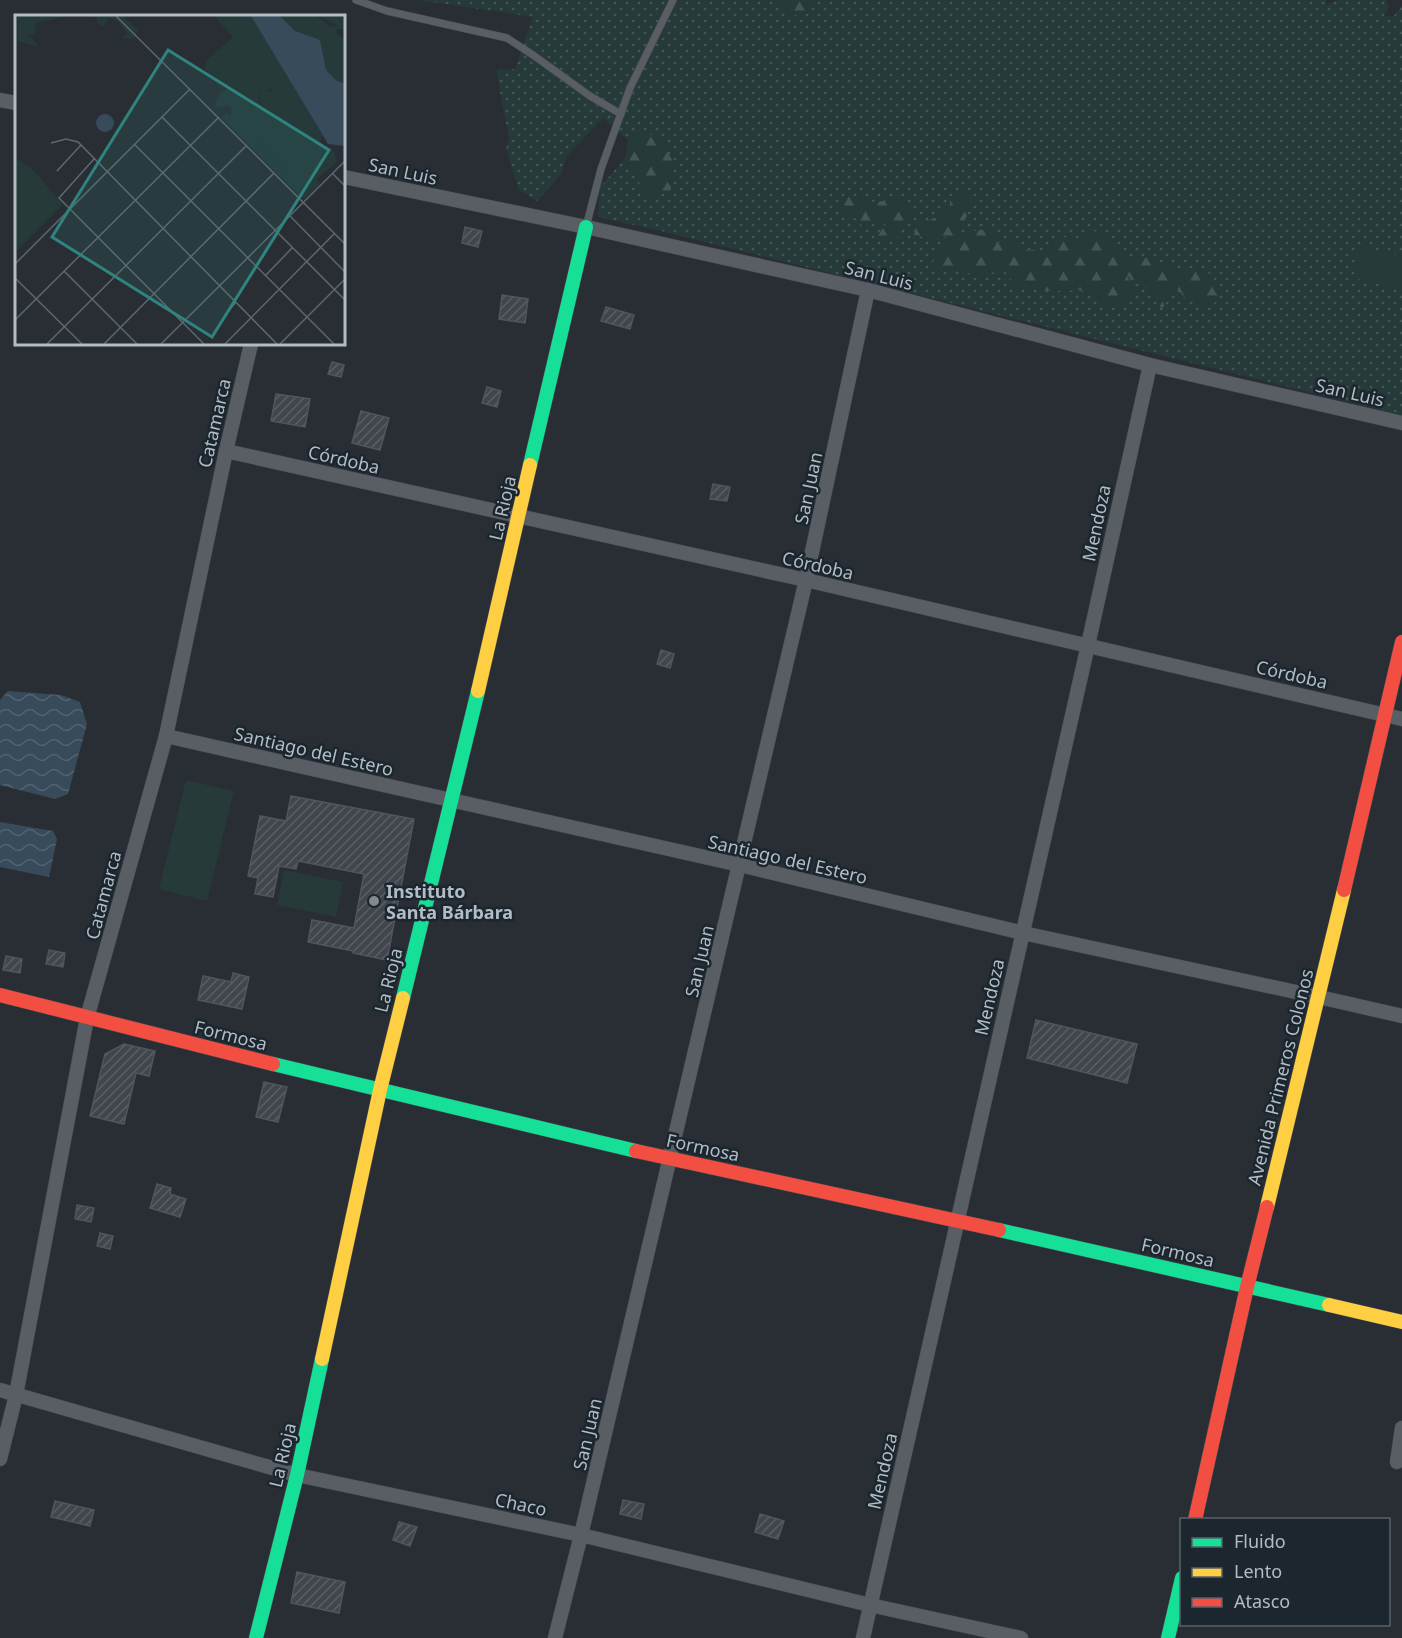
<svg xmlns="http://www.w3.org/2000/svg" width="1402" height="1638" viewBox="0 0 1402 1638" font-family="'Noto Sans',sans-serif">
<defs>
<pattern id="grass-dots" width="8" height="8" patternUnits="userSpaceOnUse" patternTransform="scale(1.5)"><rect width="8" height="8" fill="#263a3a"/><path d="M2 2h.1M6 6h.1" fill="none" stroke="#435555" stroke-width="1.8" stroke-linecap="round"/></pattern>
<pattern id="forest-firs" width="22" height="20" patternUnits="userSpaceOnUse" patternTransform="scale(1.5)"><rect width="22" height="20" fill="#263a3a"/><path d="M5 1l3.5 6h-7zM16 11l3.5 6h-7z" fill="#435555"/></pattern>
<pattern id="water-waves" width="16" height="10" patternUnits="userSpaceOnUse" patternTransform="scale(1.5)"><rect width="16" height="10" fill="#374b5b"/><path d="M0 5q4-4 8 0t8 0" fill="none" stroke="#526371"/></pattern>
<pattern id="building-hatch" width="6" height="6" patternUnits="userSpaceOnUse" patternTransform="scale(1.5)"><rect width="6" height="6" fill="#40464b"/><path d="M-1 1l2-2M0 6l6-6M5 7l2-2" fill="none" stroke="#595f63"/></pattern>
</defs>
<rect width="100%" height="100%" fill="#282e34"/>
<path fill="url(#grass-dots)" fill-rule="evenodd" d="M418 0H776L775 3 808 8 811 0H1327L1325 5 1338 0H1386L1389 6 1384 16 1393 17 1402 6V415L657 230 598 217 600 187 625 158 643 189 653 198 638 130 628 140 603 118 567 156 561 174 537 201 519 190 506 149 509 138 496 70 515 69 533 17ZM848 194 873 202 903 199 912 210 896 240 889 220 855 218 839 209ZM950 205 967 216 957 233 1021 249 1047 251 1065 237 1085 239 1116 248 1132 258H1152L1179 271 1204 268 1208 307 1176 287 1162 308 1148 289 1125 275 1107 304 1093 294 1078 290 1043 291 1003 269 979 277 962 270H928L952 235C938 239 927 238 914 235L916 227 934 218Z"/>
<g fill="url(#forest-firs)">
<path d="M776 0H811L809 8 790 18 775 3Z"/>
<path d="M638 130 661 138 672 160 671 168 675 178 670 191 653 198 643 189 625 158 628 140Z"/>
<path d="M962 191 971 201 967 216 957 233 989 229 999 243 1008 237 1021 249 1047 251C1059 234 1066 237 1085 239L1095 231 1116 248 1132 258H1152L1179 271 1204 268 1220 286 1219 300 1208 307 1195 299H1186L1176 287 1162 309 1148 289 1127 276 1134 289 1128 304H1107L1093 294 1078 290 1043 291 1016 286 1003 269 979 277 962 270H927L951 236 939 239 914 235 916 227 934 218 950 205V197Z"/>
<path d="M848 194 873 202 903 199 912 210 896 240H886L878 236 888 220 863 227 855 218 839 209Z"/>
</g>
<g fill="#263a3a">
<path d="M1360 247 1402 256V289L1353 278Z"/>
<path d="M186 780 234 791 207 901 159 889Z"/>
<path d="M284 870 343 882 336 917 277 905Z"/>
</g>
<g fill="url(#water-waves)">
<path d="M8 691 61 695 80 702 87 724 68 794 55 799 0 785V700Z"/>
<path d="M0 822 53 831 57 839 49 877 0 867Z"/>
</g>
<g fill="url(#building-hatch)" stroke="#50565b" stroke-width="1.5">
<path d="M465 227 482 231 478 247 462 243Z"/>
<path d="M502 295 528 299 525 323 499 319Z"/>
<path d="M606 307 634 315 630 329 601 321Z"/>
<path d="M332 362 344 365 341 377 328 374Z"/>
<path d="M487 387 501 391 497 407 482 403Z"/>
<path d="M276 394 310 399 305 427 271 421Z"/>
<path d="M361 411 389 418 380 450 352 443Z"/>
<path d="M713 484 730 487 727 501 710 499Z"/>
<path d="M661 650 674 654 670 668 657 664Z"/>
<path d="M291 796 414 819 387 960 353 953V951L308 942 312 920 354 928 364 874 298 861 296 869 279 866 273 897 255 894 258 878 248 876 260 816 286 821Z"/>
<path d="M49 950 65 953 63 967 46 964Z"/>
<path d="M6 956 22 959 20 973 3 970Z"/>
<path d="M233 973 249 977 242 1009 198 1000 203 976 231 982Z"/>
<path d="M1036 1020 1137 1044 1127 1083 1027 1058Z"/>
<path d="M124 1044 155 1051 149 1076 136 1073 124 1124 90 1116 105 1054Z"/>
<path d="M264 1082 287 1087 278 1122 256 1117Z"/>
<path d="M157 1184 171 1188 170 1194 186 1199 180 1217 150 1208Z"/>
<path d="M77 1205 94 1208 91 1222 75 1219Z"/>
<path d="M100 1233 113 1236 110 1249 97 1246Z"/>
<path d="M623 1500 644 1504 641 1519 620 1514Z"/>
<path d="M55 1501 94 1510 90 1526 51 1517Z"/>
<path d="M760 1514 784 1521 778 1539 755 1532Z"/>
<path d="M399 1522 417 1527 410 1546 393 1540Z"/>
<path d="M297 1572 345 1582 339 1613 291 1603Z"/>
</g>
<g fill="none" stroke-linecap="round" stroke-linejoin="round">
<g stroke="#464a4f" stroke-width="8">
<g id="lane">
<path d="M356 0 387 11 507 38 533 55 590 96 621 114"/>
<path d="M586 227 601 169 630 88 673 0"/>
</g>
</g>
<g stroke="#464a4f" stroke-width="15">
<g id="street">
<path d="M0 100 16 103"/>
<path d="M344 177 586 227 868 290 1150 365 1402 423"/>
<path d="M226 451 806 580 1402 719"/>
<path d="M166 736 740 865 1023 933 1319 997 1402 1016"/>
<path d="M0 1390 297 1475 581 1535 870 1605 1021 1638"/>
<path d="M0 1459 16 1395 87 1018 166 736 226 451 251 344"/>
<path d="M1397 1462 1402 1428"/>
<path d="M555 1638 581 1535 806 580 868 290"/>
<path d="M863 1638 1088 645 1150 365"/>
</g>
</g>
<g stroke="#464a4f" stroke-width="15">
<g id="fast">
<path d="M530 465 586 227"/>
<path d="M403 998 478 691"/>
<path d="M273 1064 636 1151"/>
<path d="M999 1230 1329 1305"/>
<path d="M256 1638 297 1475 322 1359"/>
<path d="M1168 1638 1182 1578"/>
</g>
</g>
<g stroke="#464a4f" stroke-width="15">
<g id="slow">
<path d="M478 691 530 465"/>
<path d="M1267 1207 1344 890"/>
<path d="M1329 1305 1402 1322"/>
<path d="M322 1359 380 1090 403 998"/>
</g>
</g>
<g stroke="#464a4f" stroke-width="15">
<g id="jam">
<path d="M1344 890 1402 642"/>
<path d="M0 995 273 1064"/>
<path d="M636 1151 999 1230"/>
<path d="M1195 1520 1247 1287 1267 1207"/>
</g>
</g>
<use href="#lane" stroke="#585e63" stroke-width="7"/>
<use href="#street" stroke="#585e63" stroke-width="14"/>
<use href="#fast" stroke="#16e098" stroke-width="14"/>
<use href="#slow" stroke="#ffcf43" stroke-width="14"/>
<use href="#jam" stroke="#f24e42" stroke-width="14"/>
</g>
<circle fill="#828a92" stroke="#1c262e" stroke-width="2" cx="374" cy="901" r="6"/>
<g text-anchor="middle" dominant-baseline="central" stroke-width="5" stroke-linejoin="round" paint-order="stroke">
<g font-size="18" fill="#b2bcc5" stroke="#1c262e">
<text transform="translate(403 171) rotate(12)">San Luis</text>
<text transform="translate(879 275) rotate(14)">San Luis</text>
<text transform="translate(1350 392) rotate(13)">San Luis</text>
<text transform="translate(214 423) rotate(-77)">Catamarca</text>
<text transform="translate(344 459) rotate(13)">Córdoba</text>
<text transform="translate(808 488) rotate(-78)">San Juan</text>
<text transform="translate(502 508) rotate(-77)">La Rioja</text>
<text transform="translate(1096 523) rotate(-78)">Mendoza</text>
<text transform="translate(818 565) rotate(13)">Córdoba</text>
<text transform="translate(1292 674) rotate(13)">Córdoba</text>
<text transform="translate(314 751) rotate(13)">Santiago del Estero</text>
<text transform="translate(788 859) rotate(13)">Santiago del Estero</text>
<text transform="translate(103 895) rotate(-75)">Catamarca</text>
<text transform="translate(699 961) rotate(-77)">San Juan</text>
<text transform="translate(388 980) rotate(-76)">La Rioja</text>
<text transform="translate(989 997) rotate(-77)">Mendoza</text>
<text transform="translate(231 1035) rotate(14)">Formosa</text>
<text transform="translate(1280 1077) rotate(-76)">Avenida Primeros Colonos</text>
<text transform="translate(703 1147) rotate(12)">Formosa</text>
<text transform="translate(1178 1252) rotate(13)">Formosa</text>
<text transform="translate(587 1434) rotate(-77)">San Juan</text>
<text transform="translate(282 1455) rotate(-77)">La Rioja</text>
<text transform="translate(882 1471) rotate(-77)">Mendoza</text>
<text transform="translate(521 1504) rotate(12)">Chaco</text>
</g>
<g font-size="18" font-weight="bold" fill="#b2bcc5" stroke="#1c262e" text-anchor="start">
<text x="386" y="891">Instituto<tspan x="386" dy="21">Santa Bárbara</tspan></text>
</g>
</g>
<g transform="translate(15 15)">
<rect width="330" height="330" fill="#282e34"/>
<path d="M199 1H236L307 120 305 130 319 136 322 147 302 164 305 169 289 185 206 102 213 97V102L217 95 214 91 199 93 205 78 213 74 189 54 192 45 218 22ZM254 74 266 81 245 93 243 75 246 79ZM265 1H302L315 12 322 10 303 1H330V19L327 14H321L322 20 330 24V68L322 66 311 55 304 27 280 16Z" fill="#263a3a" fill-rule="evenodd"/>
<path d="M3 1H51L21 8 19 20 12 19 25 32 3 26ZM67 1H108L123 15 119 24 106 23 112 18 103 6 94 3 88 11 83 9 81 2ZM319 20 326 28 315 39 307 41 309 27ZM258 71 266 81 264 86 242 93 246 88 243 75 246 79 253 74 256 78ZM250 125 247 130 262 139 271 156 240 132 244 130 242 126ZM0 142 19 156 48 189 0 237Z" fill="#263a3a"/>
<path d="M236 1H265L280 16 305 25 311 55 322 66 330 68V131L313 129ZM81 108a9 9 0 1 1 18 0a9 9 0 1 1-18 0Z" fill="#374b5b"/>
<path fill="none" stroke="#5f676e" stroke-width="1.5" d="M101 1 330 229M147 102 330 285M36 128 51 124 63 127 262 329M120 130 319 329M79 144 44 183 189 329M42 156 66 130M317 158 330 171M275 201 330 257M0 249 175 74M49 256 122 329M251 260 278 232M0 263 67 329M209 301 221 287M0 305 204 102M32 329 232 130M89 329 259 158M146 329 330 146M210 329 319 219M265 329 330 264"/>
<path fill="#30847f" fill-opacity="0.15" stroke="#30847f" stroke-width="3" d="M153 35 314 135 197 322 37 222Z"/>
<rect width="330" height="330" fill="none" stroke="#b2bcc5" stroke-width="3"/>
</g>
<rect x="1180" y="1518" width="210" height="108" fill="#1c262e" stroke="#58626a" stroke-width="1.5"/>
<rect x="1192" y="1538" width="30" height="9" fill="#16e098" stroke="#58626a" stroke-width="1.5"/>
<text x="1234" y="1548" font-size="18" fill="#b2bcc5">Fluido</text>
<rect x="1192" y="1568" width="30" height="9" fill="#ffcf43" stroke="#58626a" stroke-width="1.5"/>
<text x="1234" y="1578" font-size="18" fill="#b2bcc5">Lento</text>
<rect x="1192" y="1598" width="30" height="9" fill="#f24e42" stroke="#58626a" stroke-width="1.5"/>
<text x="1234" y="1608" font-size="18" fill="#b2bcc5">Atasco</text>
</svg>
